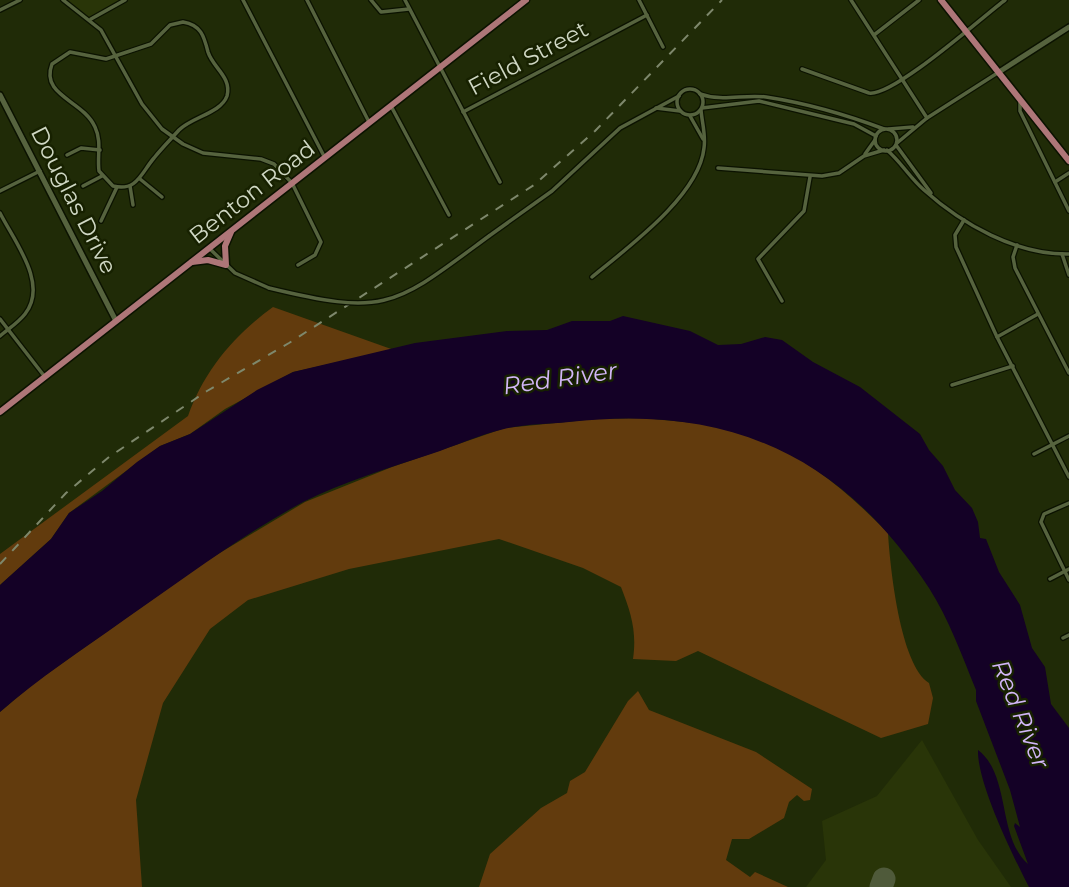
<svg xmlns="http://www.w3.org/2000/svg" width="1069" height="887" viewBox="0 0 1069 887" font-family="Montserrat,sans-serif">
<rect width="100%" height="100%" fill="#202b07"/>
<g fill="#293508">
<path d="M63 0H125L91 19Z"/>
<path d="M922 740 978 840 1011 887H806L826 860 822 821 877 796Z"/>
</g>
<g fill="#623b0d">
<path d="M273 307 394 350 293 372 225 409 190 434 160 446 69 513 51 539 0 585V554L188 416C204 371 234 335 273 307Z"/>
<path d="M644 418C669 421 694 422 718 426 786 439 842 486 888 533 890 566 900 665 929 683L933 698 928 724 881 738 698 651 676 661 633 659C637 631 631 613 621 587L583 568 499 539 349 569 248 600 210 629 163 703 136 800 142 887H0V712L33 684 208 560 305 502 392 467 505 428 596 419Z"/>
<path d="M638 691 649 710 756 752 812 789 810 800 804 801 797 795 789 802 784 818 749 839H732L726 860 750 877 755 872 788 887H479L490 854 541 808 567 793 570 781 585 772 628 701Z"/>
</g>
<path fill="#140126" d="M623 316 690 331 718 345 741 344 765 337 782 340 813 362 860 387 920 434 929 450 943 466 955 490 972 508 978 522 980 538 986 539 999 572 1020 605 1032 648 1045 667 1051 704 1069 728V887H1029C1013 856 977 783 978 750 1011 775 997 837 1028 864L1014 826 1015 823 1020 827 1010 790 976 701V690C962 656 949 619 929 588 841 454 727 404 569 422 548 424 525 424 504 429 479 435 455 446 431 454 389 468 343 482 303 502 240 536 183 579 124 620 82 650 39 678 0 712V585L51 539 69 513 102 491 137 462 160 446 190 434 257 390 293 372 415 343 507 331 547 330 572 321H610Z"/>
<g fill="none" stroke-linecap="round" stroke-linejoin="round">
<path stroke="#4f5a3a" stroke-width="23" d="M881 887 884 879"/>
<g stroke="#0b1200" stroke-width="6">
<g id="street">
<path d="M63 0 101 30 142 104 162 129 183 144 203 153 261 159 274 164 292 183 321 242 315 255 298 265"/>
<path d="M243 0 325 158"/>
<path d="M307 0 369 122"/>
<path d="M371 0 381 12 409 9"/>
<path d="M405 0 500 182"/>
<path d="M639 0 663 47"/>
<path d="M851 0 927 118"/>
<path d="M0 10 20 0"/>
<path d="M91 19 125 0"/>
<path d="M183 22C201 25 204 36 208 52 213 68 232 77 227 96 221 113 192 117 179 130 171 139 162 148 154 158 141 173 137 192 113 186L99 171C97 155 102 142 95 127 83 100 40 96 52 64L70 52 106 59 151 44 170 25Z"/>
<path d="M874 35 919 0"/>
<path d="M802 69 869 93C893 97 981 18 1005 0"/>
<circle cx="690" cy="102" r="13"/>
<path d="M700 94C722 102 744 94 766 97 805 103 847 115 884 129"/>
<path d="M1020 102V111L1069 211"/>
<path d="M391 106 449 215"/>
<path d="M656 108 680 111"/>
<path d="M702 108 759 101 854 124 876 136"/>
<path d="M463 112 647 15"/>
<path d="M690 116 703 139"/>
<path d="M889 129 913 127"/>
<circle cx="886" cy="140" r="11"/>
<path d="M897 143 927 118 999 72"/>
<path d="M896 145 931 193"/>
<path d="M887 150C901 162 910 178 924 190 962 224 1016 255 1069 254"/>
<path d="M865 154 875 140"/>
<path d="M67 155 81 148 100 150"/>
<path d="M718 168 822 176 839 173 864 156 884 150"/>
<path d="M140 179 162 197"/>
<path d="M1055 182 1069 173"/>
<path d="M83 186 102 176"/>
<path d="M130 186 133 205"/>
<path d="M0 191 40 171"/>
<path d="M0 213C14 241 49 284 25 314 18 323 8 329 0 336"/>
<path d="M964 220 955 235 956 247 997 337 1069 477"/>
<path d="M101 221 117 187"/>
<path d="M489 236 552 191 620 128 679 96"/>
<path d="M1017 245 1013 257 1015 268 1069 373"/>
<path d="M209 248 235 273 269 288"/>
<path d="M1062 254 1069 275"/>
<path d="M592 277C627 248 699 196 704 148 706 135 702 123 701 110"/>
<path d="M782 301 758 259 804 211 810 177"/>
<path d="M0 319 45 377"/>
<path d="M997 337 1038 314"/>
<path d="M952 385 1013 366"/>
<path d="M1034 454 1069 436"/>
<path d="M1069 503 1044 514 1041 522 1069 580"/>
<path d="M1050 579 1069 569"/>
<path d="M1063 638 1069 635"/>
</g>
</g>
<g stroke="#0b1200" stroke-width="8">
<g id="secondary">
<path d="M999 72 1069 27"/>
<path d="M0 95 116 321"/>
</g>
</g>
<g stroke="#0b1200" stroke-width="9">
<g id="primary">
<path d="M941 0 1069 161"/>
<path d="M192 262 208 260 226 265 225 246 231 232"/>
<path d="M0 412 526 0"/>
</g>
</g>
<use href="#street" stroke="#56633e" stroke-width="3.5"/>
<use href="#secondary" stroke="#56633e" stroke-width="5"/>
<use href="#primary" stroke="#ae7678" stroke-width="6"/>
<path stroke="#7e886c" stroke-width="2" stroke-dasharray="9 9" stroke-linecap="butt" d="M0 564 66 493 109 457 207 391 289 343 534 185 595 131 722 0"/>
<g stroke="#0b1200" stroke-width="6" stroke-linecap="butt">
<path id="street-bridge" d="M269 288C388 317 394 306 489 236"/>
</g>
<use href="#street-bridge" stroke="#56633e" stroke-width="3.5"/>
</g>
<g text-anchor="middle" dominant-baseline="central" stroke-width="5" stroke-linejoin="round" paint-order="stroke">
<g font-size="23" fill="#d0d8c4" stroke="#172100">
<text transform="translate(528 58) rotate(-28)">Field Street</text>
<text transform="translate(252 192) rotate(-38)">Benton Road</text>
<text transform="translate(74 200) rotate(63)">Douglas Drive</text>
</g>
<g font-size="24" font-style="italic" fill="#d2b6f7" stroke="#172100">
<text transform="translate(560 378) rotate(-8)">Red River</text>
<text transform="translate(1021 714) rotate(68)">Red River</text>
</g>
</g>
</svg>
